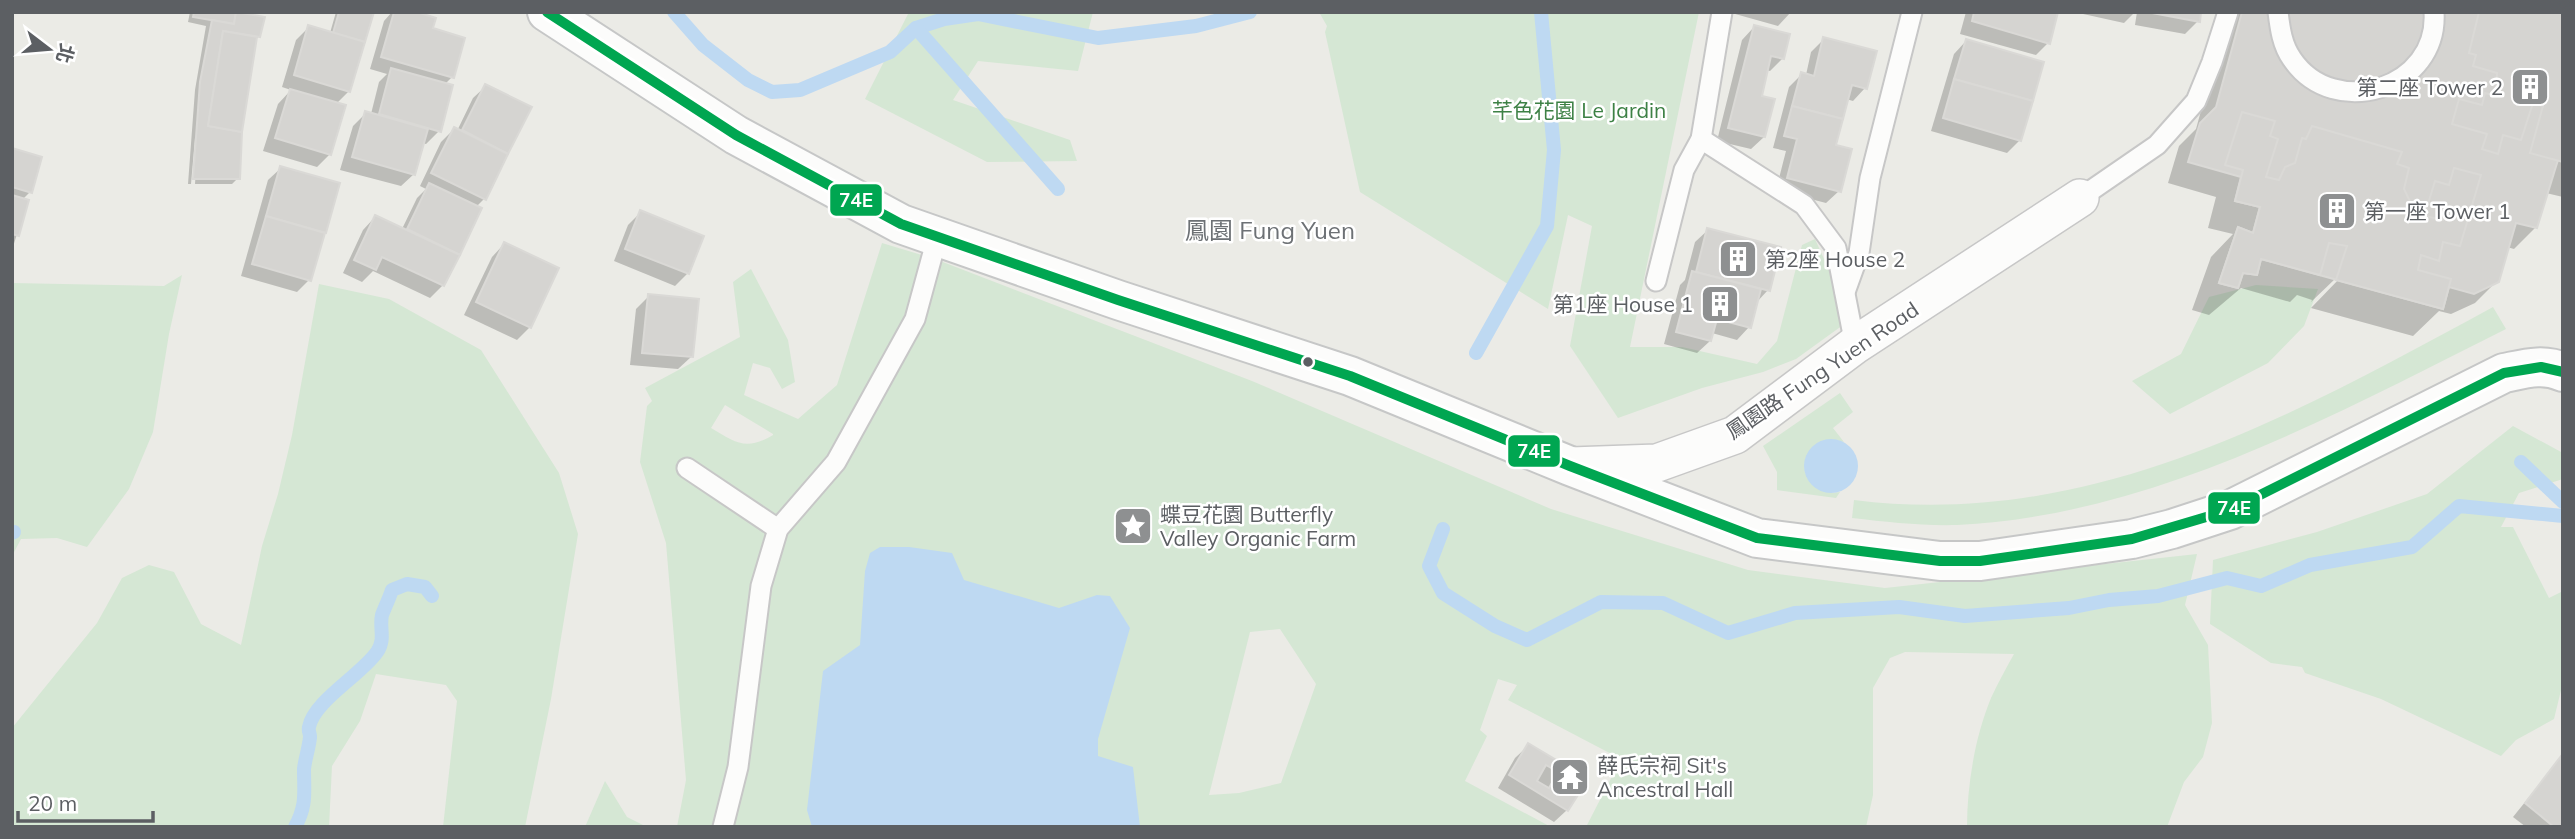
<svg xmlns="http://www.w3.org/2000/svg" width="2575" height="839" viewBox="0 0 2575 839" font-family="Mulish,'Noto Sans TC',sans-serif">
<rect width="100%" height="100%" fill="#ebebe6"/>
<g fill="#d5e7d4" fill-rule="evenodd">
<path d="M909 12H1093L1078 71 978 61 953 100 1070 140 1077 161 987 162 865 99Z"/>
<path d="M1319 12H1699L1630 347H1682L1757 364 1777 341 1802 245 1815 239 1829 270 1843 325 1796 359 1763 372 1702 388 1618 418 1570 346 1592 226 1568 215 1548 309 1360 192 1325 32 1327 26Z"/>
<path d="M882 243 935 259 1252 381 1551 509 1748 570 1885 588 2197 554 2185 605 2208 645 2212 723 2203 757 2184 782 2167 827H1967C1967 785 1975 737 1991 698 1998 683 2006 668 2014 654L1905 652 1890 658 1873 688V795L1866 827H1586L1621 759 1508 700 1517 685 1498 679 1480 730 1487 736 1465 781 1551 827H677L686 780 666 543 640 462 647 406 652 401 645 388 740 337 733 282 751 269 788 340 795 382 782 389 770 368 753 363 744 395 798 419 837 385ZM725 405 773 434V435C746 451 736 443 711 428ZM1280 629 1316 684 1281 783 1239 793 1209 795 1250 632Z"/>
<path d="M182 275 169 334 153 432 129 489 87 547 57 538 21 539 12 556V283L164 286Z"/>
<path d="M319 284 389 299 481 350 559 473 578 534 551 699 525 827H443L457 701 446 685 376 674 360 721 332 766 329 827H12V728L97 623 122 578 149 565 174 572 201 624 241 645 262 546 278 494 292 435Z"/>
<path d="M2256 285 2318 289 2304 326 2268 363 2170 414 2132 381 2181 354 2209 297Z"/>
<path d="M2493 307 2506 329C2336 414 2152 516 1957 525 1922 526 1887 522 1852 518L1854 500C2090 530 2294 415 2493 307Z"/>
<path d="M1840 393 1853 412 1833 428 1844 442C1821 434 1803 450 1805 473L1831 493 1840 492 1836 498 1777 490V472L1763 446Z"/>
<path d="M2513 426 2563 453V479L2519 493 2501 527H2513L2549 598 2563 591V682L2554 719 2516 740 2501 756 2381 699 2305 673 2302 667 2271 663 2210 624 2213 560 2317 532 2427 494Z"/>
<path d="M605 781 627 817 647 827H585Z"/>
</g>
<g fill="#bed9f2">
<circle cx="1831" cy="466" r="27"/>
<path d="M880 547H909L952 553 964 580 1059 608 1097 595 1110 596 1130 628 1098 739V756L1133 767 1140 827H812L807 810 823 671 860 645 865 571 870 553Z"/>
</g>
<g fill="#0003">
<path d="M190 12H234L259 36 254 41 240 131 238 178 232 184H195L198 138H195L191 184H188L195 90 206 26 188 22Z"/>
<path d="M336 12H372L349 91 336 104 330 154 317 167 263 151 278 104 291 90 282 87 296 40 309 27 330 33Z"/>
<path d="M392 12H411L431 29 452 77 445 84 439 131 426 144 422 143 414 174 401 186 340 170 353 126 366 113 371 114 379 82 387 74 370 69 384 21Z"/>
<path d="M1728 12H1791L1778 26Z"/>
<path d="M1966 12H2057L2048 43 2036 55 1960 34Z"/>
<path d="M2074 12H2135L2124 23Z"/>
<path d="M2137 12H2200L2198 21 2185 34 2135 25Z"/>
<path d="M2228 12H2563V197L2546 193 2536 227 2514 249 2507 247 2497 281 2475 303 2451 314 2439 311 2413 336 2311 308 2340 278H2336L2311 302 2312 300 2297 295 2290 302 2241 288 2209 315 2192 310 2211 257 2233 234 2208 228 2216 197 2168 183 2179 146 2196 129Z"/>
<path d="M1754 27 1783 58 1770 71 1766 70 1759 97 1764 137 1751 149 1717 141 1742 40Z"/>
<path d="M1824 39 1865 88 1853 101 1846 99 1834 146 1839 191 1826 203 1776 190 1786 151 1773 148 1789 87 1802 74 1806 75 1811 52Z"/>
<path d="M1966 41 2020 140 2007 153 1931 131 1954 54Z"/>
<path d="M486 86 529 108 484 199 476 207 479 209 443 285 430 298 373 271 362 282 343 273 363 230 375 217 402 229 417 198 426 189 420 186 441 142 454 129 457 131 473 98Z"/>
<path d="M12 150 30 192 22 200 27 202 12 250Z"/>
<path d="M281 168 338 184 309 280 297 292 241 276 268 180Z"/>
<path d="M641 212 688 273 675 286 614 261 628 225Z"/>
<path d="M1708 230 1768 290 1755 304 1749 327 1737 340 1712 333 1710 341 1697 353 1664 344 1680 285 1685 280 1695 242Z"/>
<path d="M504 244 557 269 530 327 517 340 464 315 492 257Z"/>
<path d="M649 296 691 357 678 369 630 365 636 309Z"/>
<path d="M1528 746 1585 779 1567 810 1554 822 1498 788 1515 758Z"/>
<path d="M2563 755V827H2526L2513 817Z"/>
</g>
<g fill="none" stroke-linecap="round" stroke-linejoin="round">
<g stroke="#bed9f2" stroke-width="14">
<path d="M674 12 703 45 748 80 772 92 800 90 890 52 916 28 944 19 978 14 1098 38 1196 26 1250 12"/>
<path d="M916 28 1058 189"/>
<path d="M1476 353 1547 226 1554 150 1541 12"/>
<path d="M2521 462 2563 502"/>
<path d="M1443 529 1429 566 1443 593 1495 626 1527 640 1601 602 1663 603 1728 633 1795 613 1899 607 1965 616 2069 608 2109 600 2158 596 2227 578 2261 586 2310 565 2412 547 2459 506 2563 516"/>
<path d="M12 533 14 532"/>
<path d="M295 827C307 805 304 793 304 769 305 759 309 748 310 737 310 732 308 732 309 727 314 701 361 675 377 652 386 639 379 628 382 615 385 607 389 599 392 590L407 584 425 587 432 596"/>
</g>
</g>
<g fill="#d5d4d1" stroke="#dad9d6" stroke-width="2" fill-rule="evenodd">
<path d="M194 12H236L234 24 193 17Z"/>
<path d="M236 12 265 17 260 37 223 31 208 126 242 132 240 179H193L200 82 212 20 234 24Z"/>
<path d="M339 12H374L365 42 333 33Z"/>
<path d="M394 12H417L436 18 433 28 465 38 454 78 381 57Z"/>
<path d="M1974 12H2058L2050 44 1972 21Z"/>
<path d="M2147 12H2201L2200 22Z"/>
<path d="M2242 12H2563V162L2558 160 2537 228 2516 223 2499 282 2474 294 2449 287 2443 309 2261 259 2257 275 2243 273 2238 288 2219 283 2238 227 2253 233 2260 207 2235 201 2241 177 2188 162 2200 123 2216 107Z"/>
<path d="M2479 12H2563V162L2530 153 2543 106 2533 103 2521 140 2503 135 2498 154 2482 149 2487 134 2452 124 2459 99 2482 105 2485 93 2496 96 2497 73 2473 66 2476 55 2469 53Z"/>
<path d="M308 25 365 42 350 92 294 75Z"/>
<path d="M1754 25 1790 34 1784 59 1771 56 1762 96 1775 99 1765 137 1728 128Z"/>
<path d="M223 31 257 37 242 132 208 126Z"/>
<path d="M1823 37 1877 51 1867 89 1852 85 1843 119 1792 106 1801 72 1814 76Z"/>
<path d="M1966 39 2044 62 2033 101 1954 79Z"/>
<path d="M391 68 453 85 441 132 379 114Z"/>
<path d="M1954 79 2033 101 2021 141 1943 118Z"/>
<path d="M485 84 532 107 508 154 462 130Z"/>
<path d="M290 89 346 105 331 155 275 138Z"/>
<path d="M1792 106 1843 119 1836 145 1852 149 1841 192 1787 178 1797 139 1784 136Z"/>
<path d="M365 111 428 129 415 175 352 157Z"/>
<path d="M2242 112 2275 121 2270 136 2278 139 2266 177 2279 180 2285 167 2295 163 2302 138 2306 139 2312 126 2402 152 2397 164 2409 168 2404 189 2416 214 2443 220 2447 209 2428 204 2435 181 2449 185 2454 168 2481 175 2460 246 2443 242 2439 261 2421 255 2418 270 2451 279 2443 309 2336 280 2347 246 2329 243 2320 275 2261 259 2257 275 2243 273 2238 288 2219 283 2238 227 2253 233 2260 207 2235 201 2243 170 2225 165Z"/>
<path d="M454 127 508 154 486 200 431 173Z"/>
<path d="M12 148 42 157 32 193 12 187Z"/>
<path d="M280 166 340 183 326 233 266 216Z"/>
<path d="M429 183 482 208 460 255 407 229Z"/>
<path d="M12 195 29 200 19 236 12 234Z"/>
<path d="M640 210 704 236 689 274 625 249Z"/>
<path d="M375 215 460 255 444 286 382 257 376 270 354 260Z"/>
<path d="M266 216 325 233 311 281 252 264Z"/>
<path d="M1707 228 1781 247 1770 291 1696 272Z"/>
<path d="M504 242 559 268 531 328 476 302Z"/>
<path d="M1692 271 1761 289 1751 328 1717 319 1711 341 1676 332Z"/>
<path d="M648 294 699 299 693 357 642 353Z"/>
<path d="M1528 743 1588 779 1568 811 1509 775ZM1546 765 1558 772 1549 788 1537 781Z"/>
<path d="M2561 756 2563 827H2554L2525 803Z"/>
</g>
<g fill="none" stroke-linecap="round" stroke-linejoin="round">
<g stroke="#c7c7c7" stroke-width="23">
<g id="lane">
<path d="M2278 12C2280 28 2282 45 2292 59 2334 121 2439 89 2434 12"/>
<path d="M1701 139 1804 205 1836 248 1855 345"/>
<path d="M2080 198 2157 145 2196 101 2212 62 2228 12"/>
<path d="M1656 281 1684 170 1701 139 1722 12"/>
<path d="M1845 292 1859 253 1870 178 1912 12"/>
<path d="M687 468 778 529"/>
<path d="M723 827 738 767 761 586 778 529 836 462 915 319 937 238"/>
</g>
</g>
<g stroke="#c7c7c7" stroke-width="40">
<path id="street" d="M1571 466 1657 463 1735 435 1855 345 2080 198"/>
</g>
<g stroke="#c6c7c7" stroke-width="42">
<path id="secondary" d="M547 12 736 135 901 224 1118 300 1350 376 1570 466 1757 538 1940 561H1980L2132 539 2172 529 2230 510 2504 373C2524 369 2543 363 2563 372"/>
</g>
<use href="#lane" stroke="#fcfcfb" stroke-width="19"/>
<use href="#street" stroke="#fcfcfb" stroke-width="37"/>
<use href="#secondary" stroke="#fcfcfb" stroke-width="38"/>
<g stroke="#fff" stroke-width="16">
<path id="bus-1" d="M547 12 736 135 901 224 1118 300 1350 376 1570 466 1757 538 1940 561H1980L2132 539 2230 510 2504 373 2541 367 2563 372"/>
</g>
<use href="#bus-1" stroke="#00a651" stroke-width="10"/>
</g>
<defs>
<g id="building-square" transform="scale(2.0125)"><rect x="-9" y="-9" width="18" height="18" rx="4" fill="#8e9091" stroke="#fff"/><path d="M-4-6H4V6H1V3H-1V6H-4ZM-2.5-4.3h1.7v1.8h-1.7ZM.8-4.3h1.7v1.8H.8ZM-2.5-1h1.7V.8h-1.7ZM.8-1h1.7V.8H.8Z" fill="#fff"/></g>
<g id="sight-square" transform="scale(2.0125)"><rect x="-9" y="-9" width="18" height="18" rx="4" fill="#8e9091" stroke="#fff"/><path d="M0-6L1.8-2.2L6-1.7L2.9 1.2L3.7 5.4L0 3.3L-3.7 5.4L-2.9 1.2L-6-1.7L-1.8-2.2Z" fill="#fff"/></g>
<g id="temple-square" transform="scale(2.0125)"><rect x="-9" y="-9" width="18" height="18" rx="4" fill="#8e9091" stroke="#fff"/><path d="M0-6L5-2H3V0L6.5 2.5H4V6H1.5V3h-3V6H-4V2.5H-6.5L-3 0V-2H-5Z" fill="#fff"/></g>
</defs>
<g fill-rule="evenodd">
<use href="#building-square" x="2530" y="87"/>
<use href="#building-square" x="2337" y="211"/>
<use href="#building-square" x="1738" y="259"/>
<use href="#building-square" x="1720" y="304"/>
<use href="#sight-square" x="1133" y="526"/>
<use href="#temple-square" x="1570" y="777"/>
</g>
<circle fill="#5c5f63" stroke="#fff" stroke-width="2.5" cx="1308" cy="362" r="6"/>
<g text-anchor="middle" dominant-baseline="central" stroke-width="5" stroke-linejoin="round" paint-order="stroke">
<g font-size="21" fill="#5c5f63" stroke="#fff" text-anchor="start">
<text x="2503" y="87" text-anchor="end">第二座 Tower 2</text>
<text x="2364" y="211">第一座 Tower 1</text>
<text x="1765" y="259">第2座 House 2</text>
<text x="1693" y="304" text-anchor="end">第1座 House 1</text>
<text x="1160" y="514">蝶豆花園 Butterfly<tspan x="1160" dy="24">Valley Organic Farm</tspan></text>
<text x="1597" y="765">薛氏宗祠 Sit's<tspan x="1597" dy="24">Ancestral Hall</tspan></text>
</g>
<g font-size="21" fill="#3d8145" stroke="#fff">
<text x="1579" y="110">芊色花園 Le Jardin</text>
</g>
<g font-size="21" fill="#5c5f63" stroke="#fff">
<text transform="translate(1822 370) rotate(-34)">鳳園路 Fung Yuen Road</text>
</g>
<g font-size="24" fill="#6d7175" stroke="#fff">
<text x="1270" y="230">鳳園 Fung Yuen</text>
</g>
</g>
<g stroke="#fff" stroke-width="2.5">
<rect x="829" y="183" width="54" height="34" rx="7" fill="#00a651"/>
<rect x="1507" y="434" width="54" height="34" rx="7" fill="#00a651"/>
<rect x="2207" y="491" width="54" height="34" rx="7" fill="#00a651"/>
</g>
<g font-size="19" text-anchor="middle" font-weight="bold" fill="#fff">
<text x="856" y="207">74E</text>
<text x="1534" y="458">74E</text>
<text x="2234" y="515">74E</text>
</g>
<rect width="2575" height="839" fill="none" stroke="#5c5f63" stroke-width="28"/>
<g transform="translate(49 49) rotate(106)" stroke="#ffffff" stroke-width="5" paint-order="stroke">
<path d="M0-5L12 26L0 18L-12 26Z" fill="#5c5f63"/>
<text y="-10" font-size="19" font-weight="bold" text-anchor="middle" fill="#5c5f63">北</text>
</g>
<path d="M18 811v10h135v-10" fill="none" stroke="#5c5f63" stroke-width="3.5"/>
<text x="28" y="811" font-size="21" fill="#5c5f63" stroke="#ffffff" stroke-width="5" paint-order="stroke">20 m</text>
</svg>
